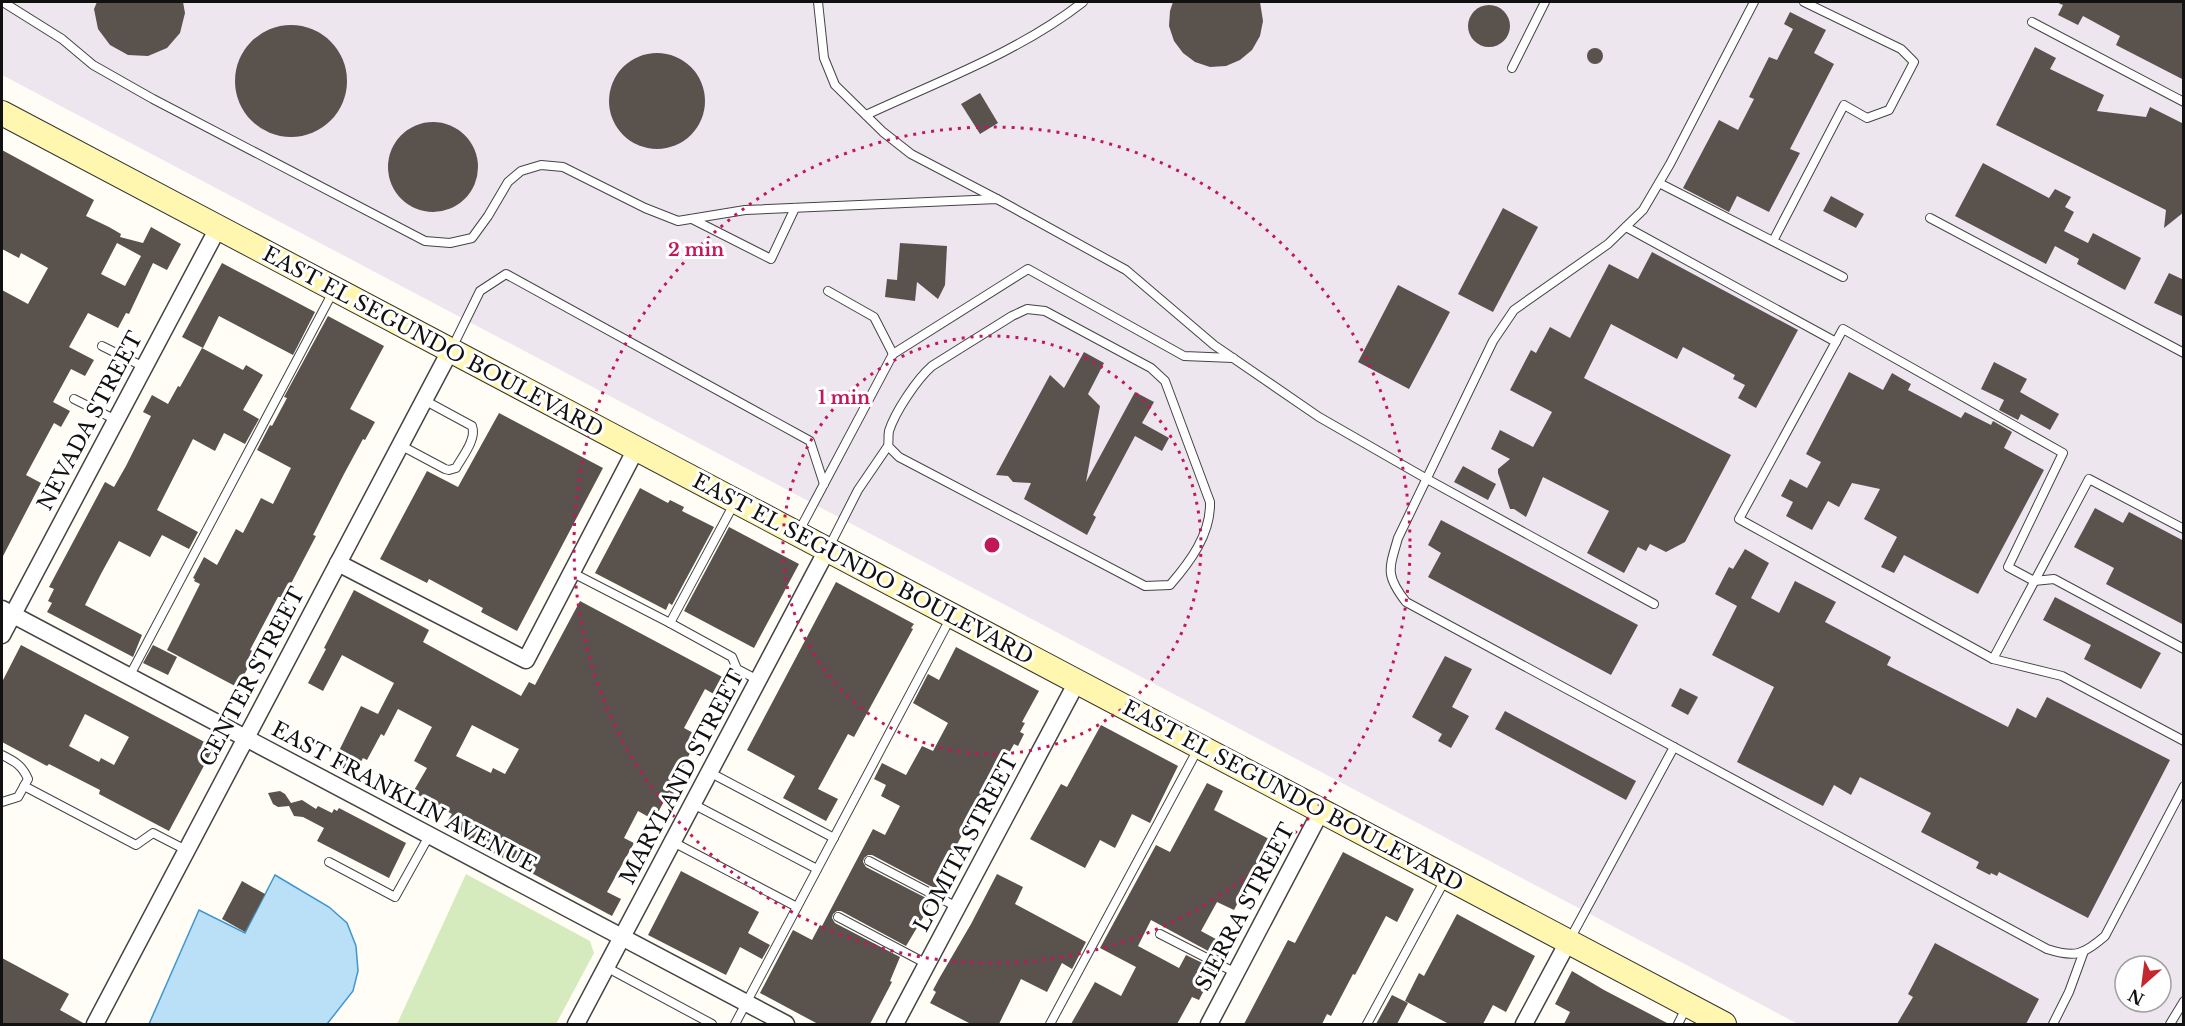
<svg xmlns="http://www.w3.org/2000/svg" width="2185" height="1026" viewBox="0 0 2185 1026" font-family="'Libre Baskerville',serif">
<rect width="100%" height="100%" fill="#fffdf5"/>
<path fill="#eee6ef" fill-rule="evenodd" d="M2 2H2183V1024H1798L2 75ZM2125 966H2161V1002H2125Z"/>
<path fill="#d5ebbd" d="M466 874 590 941 594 953 556 1024H397Z"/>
<path fill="#b9e0f7" stroke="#3f96cf" stroke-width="1.5" d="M275 875 329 907 347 923 356 946 358 971 353 991 327 1024H149L199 910 245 933Z"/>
<g fill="#5a524d" fill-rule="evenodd">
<path d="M97 2H183L185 13 180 33 167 48 148 56 128 55 110 45 98 29 94 9Z"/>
<path d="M1173 2H1260L1263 21 1260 36 1252 50 1240 60 1226 66 1210 67 1195 62 1183 53 1174 41 1169 26 1170 11Z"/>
<path d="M2056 2H2184V80L2116 45 2120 36 2083 16 2078 25 2058 15 2063 5Z"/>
<circle cx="1489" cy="26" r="21"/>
<path d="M1790 12 1826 30 1814 53 1834 64 1790 149 1800 153 1769 212 1737 196 1729 212 1683 188 1719 120 1738 130 1754 99 1749 97 1769 57 1777 60 1793 29 1784 24Z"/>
<circle cx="291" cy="81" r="56"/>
<path d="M2035 47 2056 58 2050 69 2104 95 2097 111 2146 117 2150 107 2184 124V212L2164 228 2166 210 1996 125Z"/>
<circle cx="1595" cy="56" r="8"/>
<circle cx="657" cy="101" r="48"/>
<path d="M980 93 998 123 980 134 961 104Z"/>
<circle cx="433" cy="167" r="45"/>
<path d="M2 150 94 200 86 216 109 227 121 234 120 237 143 243 151 227 181 244 167 270 153 263 129 314 126 313 118 328 88 313 69 347 94 360 85 376 71 369 53 402 70 411 61 427 54 423 26 475 41 483 2 558V290L28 304 48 268 21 253 19 258 2 249ZM117 243 141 256 125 286 101 274Z"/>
<path d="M1983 163 2049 198 2055 189 2071 197 2065 207 2074 212 2064 231 2088 243 2093 233 2141 258 2125 290 2077 264 2079 259 2055 246 2046 264 1955 216Z"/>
<path d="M1831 196 1864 214 1856 228 1823 211Z"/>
<path d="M1503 208 1538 227 1493 312 1458 294Z"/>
<path d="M900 243 947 246 945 285 938 299 917 282 915 301 885 297 887 279 897 280Z"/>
<path d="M1652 252 1798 330 1756 408 1738 398 1745 385 1733 379 1735 375 1683 347 1677 359 1611 324 1584 378 1731 455 1685 542 1666 552 1650 544 1646 551 1638 547 1624 573 1587 553 1609 511 1543 477 1526 517 1514 509H1510L1498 473V469L1510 459 1491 449 1500 430 1533 447 1552 412 1510 390 1531 350 1536 353 1550 327 1570 338 1609 264 1638 279Z"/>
<path d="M222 263 315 312 293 355 219 316 203 348 182 337Z"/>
<path d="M2169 273 2184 280V317L2154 303Z"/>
<path d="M1398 285 1450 312 1409 389 1358 362Z"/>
<path d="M328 316 384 346 350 409 375 422 365 440 363 439 344 474 313 535 316 536 284 597H278L260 631 250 650 253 651 249 658 252 660 238 686H235L167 650 200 584 194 581 195 579 193 578 204 557 217 565 236 529 243 533 261 498 273 504 291 468 257 450 270 425 272 426 287 398 284 397Z"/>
<path d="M202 348 243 370 246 365 263 375 243 410 259 419 245 444 224 433 215 451 193 439 157 510 198 532 189 549 162 535 150 557 119 541 102 572 85 605 142 635 133 657 47 612 52 603 48 601 54 589 49 587 105 482 114 487 126 466 151 416 143 412 152 395 168 404 178 386 180 387Z"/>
<path d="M1084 352 1104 363 1088 394 1100 406 1086 482 1135 392 1154 402 1142 423 1169 438 1162 451 1135 436 1093 515 1096 517 1087 535 1024 499 1031 483 1013 482 1008 476 996 475 1050 375 1064 388Z"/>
<path d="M1994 362 2027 379 2020 392 2059 414 2050 430 2021 414 2018 420 1999 410 2004 400 1981 389Z"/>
<path d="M1849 372 1883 390 1892 373 1911 384 1908 390 1961 418 1965 412 1991 425 1993 421 2012 432 2004 448 2044 470 1978 594 1904 555 1894 573 1881 567 1897 537 1864 519 1880 489 1852 483 1839 507 1828 501 1812 530 1786 516 1793 502 1781 496 1790 479 1807 488 1821 462 1806 454Z"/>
<path d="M499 413 603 468 517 631 481 612 483 608 429 579 427 583 380 559 427 471 458 487Z"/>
<path d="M1463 466 1496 484 1488 500 1454 482Z"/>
<path d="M640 488 668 503 670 500 684 507 682 511 714 527 672 605 669 603 666 610 595 573Z"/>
<path d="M2095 508 2123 523 2129 512 2184 541V625L2106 584 2114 568 2074 547Z"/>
<path d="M1441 520 1638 625 1611 675 1428 577 1441 553 1428 545Z"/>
<path d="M729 527 799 564 754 648 684 611Z"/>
<path d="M1745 549 1769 563 1751 598 1779 613 1795 581 1836 602 1825 622 1891 657 1887 665 2008 727 2017 708 2036 718 2047 697 2170 760 2088 918 1999 872 1997 876 1991 873 1990 875 1976 868 1979 862 1921 832 1931 813 1860 777 1851 795 1834 785 1823 806 1737 762 1774 687 1712 655 1737 606 1715 594 1729 567 1733 569Z"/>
<path d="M836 582 914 624 911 628 913 629 854 737 848 734 818 789 838 799 826 821 783 798 795 776 747 750Z"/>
<path d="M354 590 429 630 423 642 521 696 529 682 535 685 580 601 728 680 719 697 705 689 684 728 699 736 678 776 682 778 673 795 669 792 654 820 638 811 624 838 634 843 607 892 621 899 612 916 462 836 460 827 443 829 452 814 413 792 427 768 414 761 432 727 398 709 384 736 381 734 367 760 363 758 354 774 333 763 361 706 378 714 394 683 342 655 323 691 308 683 326 649 324 648ZM472 725 519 749 505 774 493 768 491 773 456 756Z"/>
<path d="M2055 597 2161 653 2141 689 2084 659 2091 645 2043 620Z"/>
<path d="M21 645 214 747 169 831 99 794 100 790 49 764 47 766 2 742V682ZM85 714 129 737 114 765 101 758 99 762 69 746Z"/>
<path d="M153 645 177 657 168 675 143 663Z"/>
<path d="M956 647 1039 691 1022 722 1025 723 1020 732 1024 734 1018 746 1014 744 1000 769 998 768 992 779 945 867 948 868 936 889 872 855H868L864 858 863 862 866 867 930 900 924 916 906 946 841 911H837L833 914 832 918 835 923 900 957 890 981 892 982 870 1024H818L760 993 793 930 812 940 820 925 822 926 873 829 885 835 900 806 881 796 886 785 874 779 882 763 906 775 922 746 933 751 948 723 913 703 928 674 939 680Z"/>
<path d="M1445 656 1472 669 1452 707 1469 716 1451 748 1438 741 1442 734 1412 717Z"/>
<path d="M1680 688 1698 697 1688 715 1671 706Z"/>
<path d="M1505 711 1636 781 1626 800 1495 729Z"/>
<path d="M1101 725 1178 766 1150 823 1132 814 1115 848 1100 840 1085 868 1030 839 1061 784 1067 787Z"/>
<path d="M1207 783 1223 791 1214 810 1271 840 1234 910 1217 902 1201 931 1227 945 1221 958 1151 920 1138 946 1179 968 1186 955 1215 969 1199 1000 1192 997 1177 1024H1071L1095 982 1121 996 1136 967 1100 948 1156 845 1170 852Z"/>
<path d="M280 791 285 794 291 803 302 800 316 809 318 806 332 813 334 809 337 811 339 808 406 843 389 878 317 841 324 828 303 817 294 816 289 806 278 807 273 804 268 793Z"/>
<path d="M1343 852 1414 889 1397 922 1386 916 1355 975 1353 974 1331 1016 1327 1014 1322 1024H1244L1288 940 1295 943Z"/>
<path d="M681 871 759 912 748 933 770 945 762 959 740 947 726 975 648 935Z"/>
<path d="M997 874 1023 887 1015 904 1086 942 1072 969 1062 963 1047 992 1021 979 999 1024H971L930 1003 936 992 933 990 940 977 971 924Z"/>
<path d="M242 881 265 894 245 932 222 919Z"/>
<path d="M1457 914 1535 956 1506 1012 1493 1005 1483 1024H1449L1405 1001 1419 973 1424 976Z"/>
<path d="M1935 943 2039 999 2026 1024H1897L1913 997 1908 994Z"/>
<path d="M2 958 69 994 60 1010 85 1024H2Z"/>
<path d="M1572 971 1604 990 1669 1024H1564L1570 1012 1555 1004Z"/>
<path d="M1392 995 1408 1003 1397 1024H1376Z"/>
</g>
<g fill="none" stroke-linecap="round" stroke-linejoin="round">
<g stroke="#444" stroke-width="10">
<g id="lane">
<path d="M3 2 62 39 93 65 153 99 425 241 450 243 472 238 488 216 508 182 521 171 541 165 563 167 645 208 678 221 745 210 997 199 1126 270 1214 345 1319 417 1427 479 1654 604"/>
<path d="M818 2 824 58 835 85 883 132 911 154 997 199"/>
<path d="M1754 2 1670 164 1643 210 1608 244 1514 310 1493 341 1398 538C1389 569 1385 575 1406 602L2047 949C2075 958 2083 955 2105 936L2184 786"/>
<path d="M2032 22 2184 102"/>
<path d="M1512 68 1545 2"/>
<path d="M866 115C939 81 1019 52 1083 2"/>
<path d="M1659 183 1843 277"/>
<path d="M1930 218 2184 353"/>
<path d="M692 219 771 259 795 208"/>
<path d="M1626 227 1836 342"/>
<path d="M1773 241 1844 105 1867 118 1889 110 1914 62 1901 49 1804 2"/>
<path d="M828 291 874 317 893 354"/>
<path d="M102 346 144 367"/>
<path d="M452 348 480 291 506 274 810 441 824 484"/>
<path d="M74 399 116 420"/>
<path d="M400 445 445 469 449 470 456 468C462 457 477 439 472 426L424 400"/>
<path d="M799 531 893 354 1028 269 1184 356 1233 358"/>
<path d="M829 547 858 490 888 446 899 457 1145 586 1170 585C1190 562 1211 534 1210 502L1165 381 1151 368 1045 311 1027 309 1012 316 932 366C917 379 895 412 889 431 888 436 889 442 888 446"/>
<path d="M571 572 670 623 735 502"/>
<path d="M670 623 732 657 737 669 758 680"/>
<path d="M2184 649 2054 579 2034 581 2008 567 2063 453 1843 329 1739 519 1993 659 2062 676 2184 741"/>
<path d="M1993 659 2089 479 2184 529"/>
<path d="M129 677 334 290"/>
<path d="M2 755C14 761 22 765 28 779L18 797 2 802"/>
<path d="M709 772 834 838"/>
<path d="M24 786 136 845 153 833 186 850"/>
<path d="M693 804 817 869"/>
<path d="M673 842 797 907"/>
<path d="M869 861 957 907"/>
<path d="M329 862 395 897 429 836"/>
<path d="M838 917 927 964"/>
<path d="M1160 934 1236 973"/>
<path d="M1570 939 1674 747"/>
<path d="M606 967 712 1024"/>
<path d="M735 1024 951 617"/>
<path d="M1050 1024 1199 747"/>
<path d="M1367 1024 1446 878"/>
<path d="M1678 1024 1687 1006"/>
<path d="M2053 1024 2069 992 2084 951"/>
<path d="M2170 1024 2184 1001"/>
</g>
</g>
<g stroke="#444" stroke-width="19">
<g id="street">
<path d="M338 563 526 660 636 449"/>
<path d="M2 609 786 1024"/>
<path d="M2 635 218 228"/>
<path d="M95 1024 450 351"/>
<path d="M576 1024 827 550"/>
<path d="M895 1024 1077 682"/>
<path d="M1209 1024 1321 811"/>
<path d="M1524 1024 1568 942"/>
</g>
</g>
<g stroke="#333" stroke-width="26">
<path id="secondary" d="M2 113 1724 1024"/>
</g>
<use href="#lane" stroke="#fff" stroke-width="8"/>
<use href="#street" stroke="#fff" stroke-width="16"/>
<use href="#secondary" stroke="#fff6b0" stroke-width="24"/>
</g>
<g fill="none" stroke="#c2185b" stroke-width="3" stroke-dasharray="3 6">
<circle cx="992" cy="545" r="209"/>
<circle cx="992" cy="545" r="418"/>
</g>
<g text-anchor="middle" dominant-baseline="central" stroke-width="6" stroke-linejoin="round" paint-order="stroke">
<g font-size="21" fill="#111" stroke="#fff">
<text transform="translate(433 342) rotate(28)">EAST EL SEGUNDO BOULEVARD</text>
<text transform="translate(90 421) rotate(-62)">NEVADA STREET</text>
<text transform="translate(863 569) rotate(28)">EAST EL SEGUNDO BOULEVARD</text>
<text transform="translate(252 677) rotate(-62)">CENTER STREET</text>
<text transform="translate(682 777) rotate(-62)">MARYLAND STREET</text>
<text transform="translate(1293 796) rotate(28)">EAST EL SEGUNDO BOULEVARD</text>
<text transform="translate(404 797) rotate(28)">EAST FRANKLIN AVENUE</text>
<text transform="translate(966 843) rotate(-62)">LOMITA STREET</text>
<text transform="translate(1245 907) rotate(-62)">SIERRA STREET</text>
</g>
</g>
<circle cx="992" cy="545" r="9" fill="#c2185b" stroke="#fff" stroke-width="3"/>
<g font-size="18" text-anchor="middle" font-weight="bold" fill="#c2185b" stroke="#fff" stroke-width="6" stroke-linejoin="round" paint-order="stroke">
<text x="696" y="256">2 min</text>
<text x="844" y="404">1 min</text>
</g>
<rect width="2185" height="1026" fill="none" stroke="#111111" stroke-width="6"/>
<g transform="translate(2143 984) rotate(208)"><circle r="28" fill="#ffffff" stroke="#a0a0a0" stroke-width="1.5"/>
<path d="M0-4.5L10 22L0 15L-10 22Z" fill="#c4262e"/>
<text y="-9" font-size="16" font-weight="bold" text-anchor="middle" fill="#111111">N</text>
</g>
</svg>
